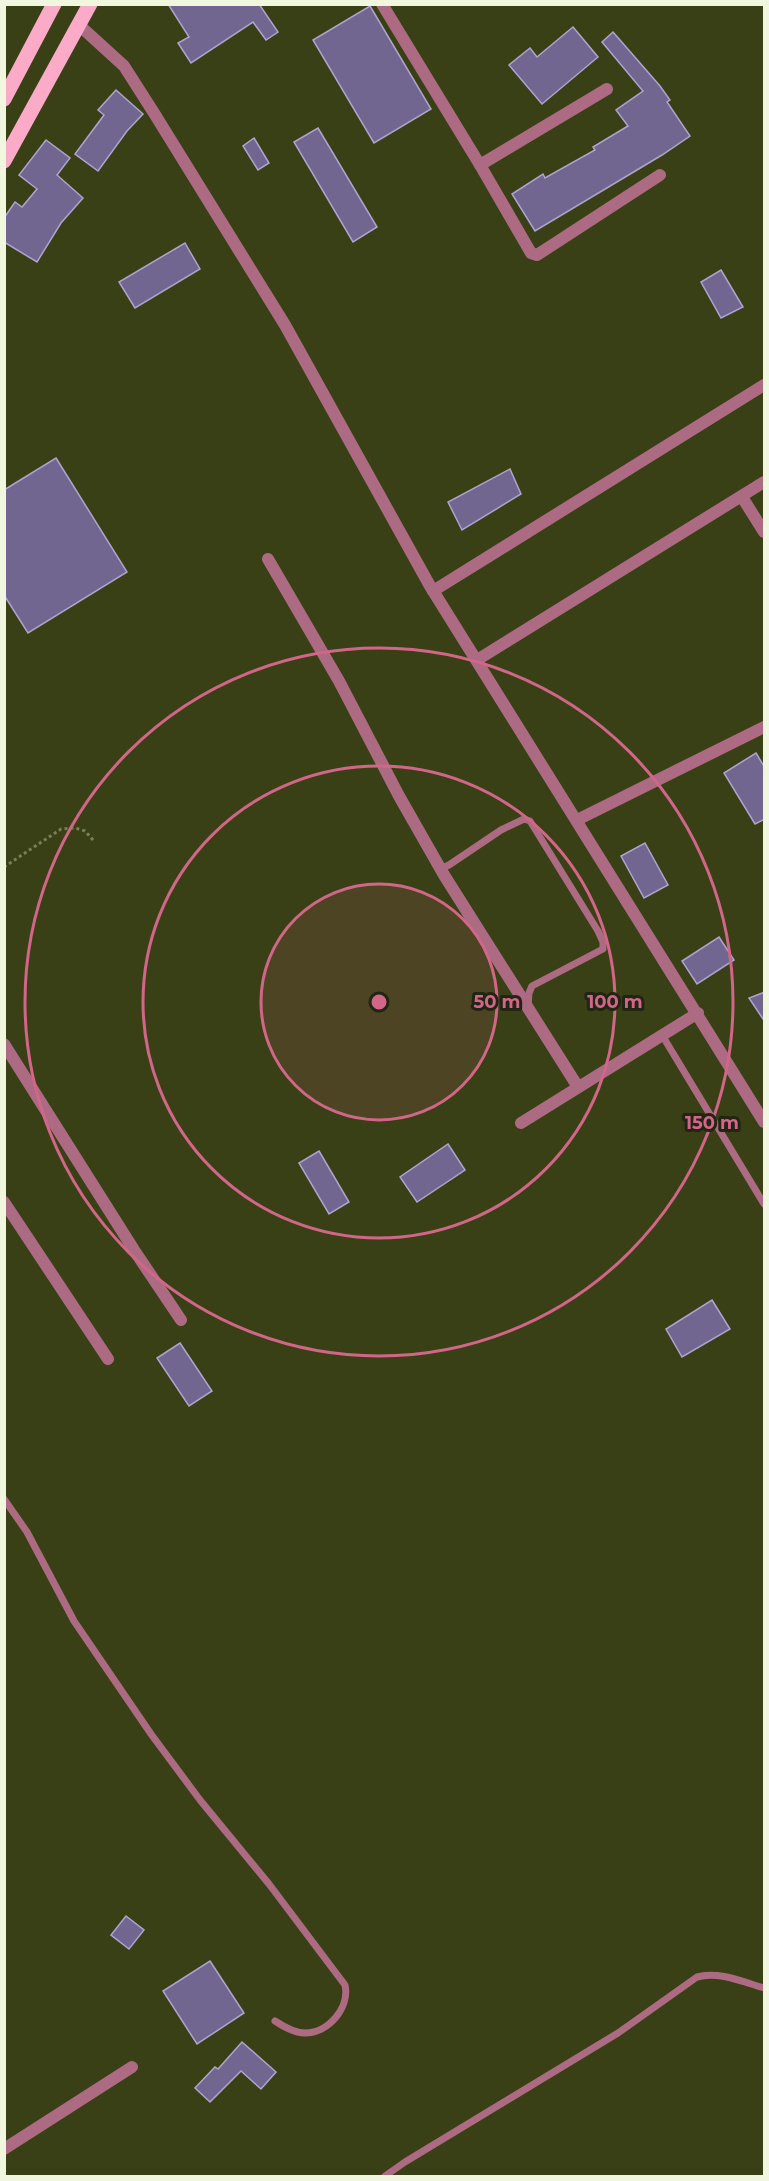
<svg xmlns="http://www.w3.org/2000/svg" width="769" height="2181" viewBox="0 0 769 2181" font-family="Montserrat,sans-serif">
<rect width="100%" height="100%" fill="#3a4015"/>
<g fill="#71668f" stroke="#afa4d0" stroke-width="1.5">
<path d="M168 4H259L278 32 266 40 253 22 191 63 178 43 189 37Z"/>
<path d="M370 6 431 109 374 143 313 40Z"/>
<path d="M573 27 598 57 542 104 509 65 530 48 537 57Z"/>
<path d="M613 32 660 86 670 100 667 102 690 136 662 155 535 231 512 194 543 174 545 178 595 150 593 147 628 126 616 110 643 91 602 42Z"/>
<path d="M116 90 143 114 127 131 98 171 75 154 104 115 98 110Z"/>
<path d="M318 128 377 227 353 242 294 142Z"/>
<path d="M254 138 269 163 258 170 243 146Z"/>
<path d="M46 140 70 158 57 175 83 198 61 223 37 262 4 242V218L15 202 22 207 37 189 19 175Z"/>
<path d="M185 243 200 269 135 308 119 282Z"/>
<path d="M721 270 743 307 721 318 701 282Z"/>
<path d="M56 458 127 572 28 633 4 595V490Z"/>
<path d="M510 469 521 494 462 530 448 502Z"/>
<path d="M756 753 765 768V819L755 824 724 773Z"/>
<path d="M645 843 668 885 644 898 621 856Z"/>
<path d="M719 937 734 960 697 984 682 961Z"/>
<path d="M765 992V1022L749 998Z"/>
<path d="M448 1144 465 1170 417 1202 400 1177Z"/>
<path d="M319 1151 349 1202 329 1214 299 1163Z"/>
<path d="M712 1300 730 1329 682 1357 666 1329Z"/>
<path d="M180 1343 212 1391 189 1406 157 1358Z"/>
<path d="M126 1916 144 1930 129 1949 111 1935Z"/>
<path d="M210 1961 244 2013 197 2044 163 1991Z"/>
<path d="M242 2042 276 2072 261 2089 241 2071 210 2102 195 2088 215 2067 218 2069Z"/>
</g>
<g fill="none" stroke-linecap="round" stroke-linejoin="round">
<path stroke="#797f5a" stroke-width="3" stroke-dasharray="3 3" stroke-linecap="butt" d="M4 867 61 829 75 828 85 831 95 842"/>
<g stroke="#ac6b83" stroke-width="7">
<path d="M440 869 449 865 501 830 524 819 530 821 535 829 598 931 603 942V949L532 986 529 993 528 1006"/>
<path d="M662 1035 764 1204"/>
<path d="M4 1499 27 1532 74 1621 151 1734 200 1800 269 1884 345 1985C350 2007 329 2033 305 2033 294 2033 284 2027 275 2021"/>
<path d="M385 2176 405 2162 618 2033 697 1977C719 1971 743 1982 764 1988"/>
</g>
<g stroke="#ac6b83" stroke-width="12">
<path d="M382 4 480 165 531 253 537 255 660 175"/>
<path d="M79 25 124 66 154 113 285 325 430 586 764 1122"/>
<path d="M480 165 607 89"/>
<path d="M742 497 764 532"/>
<path d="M268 559 339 681 399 796 444 875 578 1087"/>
<path d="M433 591 764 385"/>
<path d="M477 660 764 482"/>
<path d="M577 820 764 727"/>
<path d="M4 1044 134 1250 181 1320"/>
<path d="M521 1123 698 1013"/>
<path d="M4 1202 108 1359"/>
<path d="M4 2149 132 2067"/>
</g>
<g stroke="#fbabc8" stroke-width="15">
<path d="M4 99 54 4"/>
<path d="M4 161 90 4"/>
</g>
</g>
<circle cx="379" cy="1002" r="118" fill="#d26689" fill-opacity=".12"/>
<g fill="none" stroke="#d26689" stroke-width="3">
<circle cx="379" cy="1002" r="118"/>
<circle cx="379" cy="1002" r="236"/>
<circle cx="379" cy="1002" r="354"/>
</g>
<circle cx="379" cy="1002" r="9" fill="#d26689" stroke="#222513" stroke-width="3"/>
<g font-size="18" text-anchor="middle" font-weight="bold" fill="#d26689" stroke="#222513" stroke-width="6" stroke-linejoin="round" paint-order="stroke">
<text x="497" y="1008">50 m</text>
<text x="615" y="1008">100 m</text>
<text x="712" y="1129">150 m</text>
</g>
<rect width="769" height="2181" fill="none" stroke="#f1f6de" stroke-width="12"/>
</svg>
